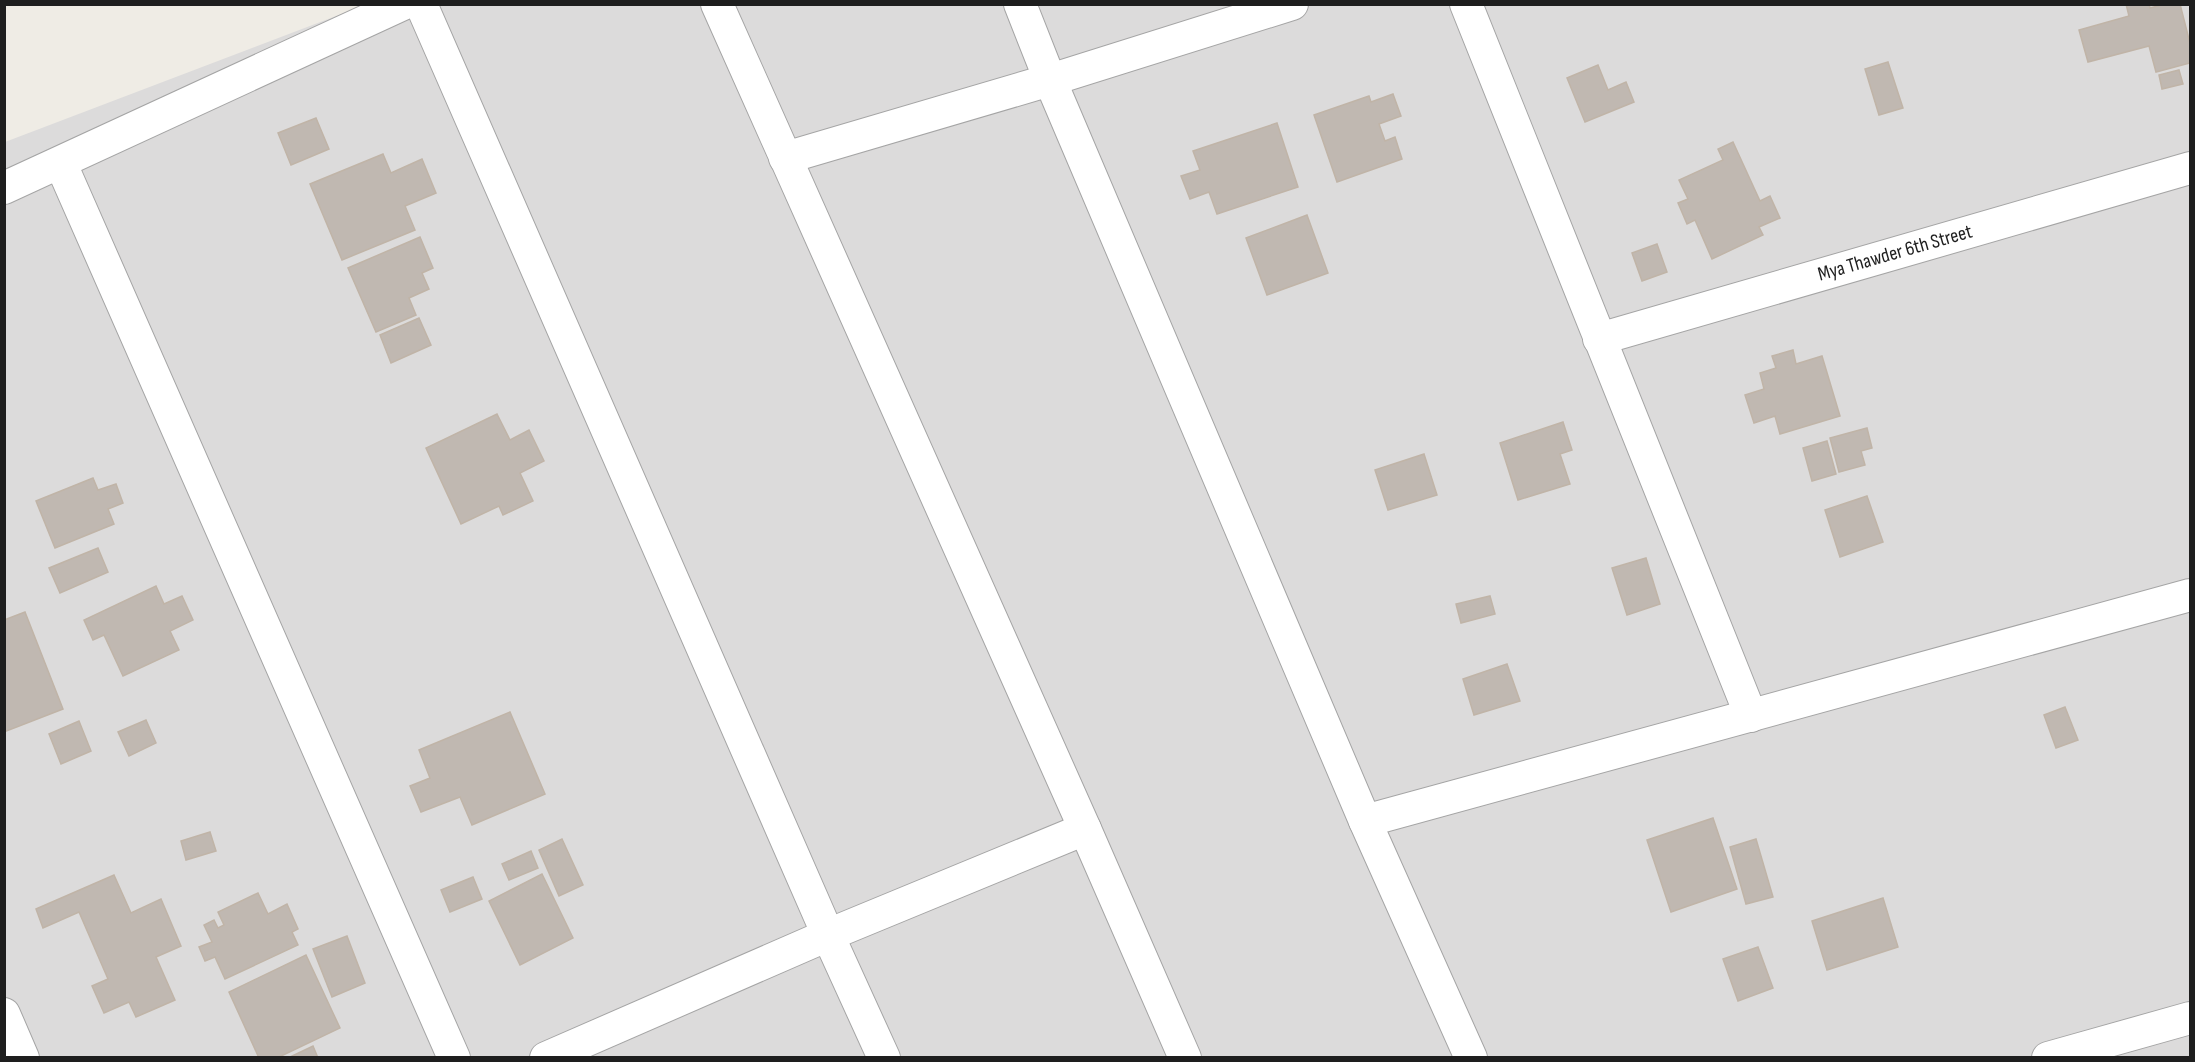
<svg xmlns="http://www.w3.org/2000/svg" width="2195" height="1062" viewBox="0 0 2195 1062" font-family="'Sofia Sans Condensed',sans-serif">
<rect width="100%" height="100%" fill="#efece5"/>
<path fill="#dcdbdb" d="M365 5H2190V1057L5 1058V142Z"/>
<g fill="#c0b8b1" stroke="#c0b4a7" stroke-width="1.5">
<path d="M2126 4H2149L2150 8 2165 4H2180L2190 43V63L2156 72 2149 46 2088 62 2079 30 2129 16Z"/>
<path d="M1888 62 1903 108 1879 115 1865 69Z"/>
<path d="M1598 65 1608 90 1626 82 1634 102 1585 122 1567 78Z"/>
<path d="M2179 70 2183 84 2162 89 2159 75Z"/>
<path d="M1393 94 1401 116 1379 124 1385 141 1395 137 1402 159 1337 182 1314 115 1369 96 1371 102Z"/>
<path d="M316 118 329 149 291 165 278 133Z"/>
<path d="M1277 123 1298 187 1217 214 1209 192 1190 199 1181 176 1200 170 1193 151Z"/>
<path d="M1733 142 1760 201 1770 196 1780 218 1759 227 1763 235 1712 259 1695 220 1687 224 1678 203 1688 199 1679 180 1723 160 1718 149Z"/>
<path d="M383 154 391 173 422 159 436 193 405 206 415 230 342 260 310 184Z"/>
<path d="M1307 215 1328 273 1267 295 1246 238Z"/>
<path d="M420 237 433 268 422 273 429 289 409 298 416 315 376 332 348 268Z"/>
<path d="M1657 244 1667 272 1642 281 1632 253Z"/>
<path d="M419 318 431 345 391 363 380 335Z"/>
<path d="M1793 350 1796 364 1822 356 1840 416 1780 434 1775 416 1754 423 1745 395 1764 389 1760 373 1776 368 1772 356Z"/>
<path d="M497 414 510 440 529 430 544 461 520 473 533 501 503 515 499 506 461 524 426 448Z"/>
<path d="M1563 422 1572 450 1560 454 1570 484 1518 500 1500 443Z"/>
<path d="M1867 428 1872 448 1861 451 1865 465 1839 472 1830 438Z"/>
<path d="M1827 441 1836 474 1812 481 1803 448Z"/>
<path d="M1424 454 1437 495 1388 510 1375 470Z"/>
<path d="M93 478 98 490 116 484 123 503 108 509 114 524 55 548 36 501Z"/>
<path d="M1867 496 1883 542 1840 557 1825 510Z"/>
<path d="M98 548 108 572 60 593 49 568Z"/>
<path d="M1646 558 1660 604 1627 615 1612 568Z"/>
<path d="M156 586 164 604 182 596 193 620 170 631 179 650 123 676 104 635 93 640 84 620Z"/>
<path d="M1490 596 1495 614 1461 623 1456 604Z"/>
<path d="M25 612 63 709 4 732V620Z"/>
<path d="M1507 664 1520 701 1474 715 1463 679Z"/>
<path d="M2065 707 2078 740 2056 748 2044 715Z"/>
<path d="M510 712 545 794 472 825 460 797 421 812 410 786 430 778 419 750Z"/>
<path d="M146 720 156 743 129 756 118 732Z"/>
<path d="M79 721 91 751 61 764 49 734Z"/>
<path d="M1713 818 1737 889 1671 912 1647 840Z"/>
<path d="M210 832 216 851 186 860 181 841Z"/>
<path d="M562 839 583 885 559 896 539 850Z"/>
<path d="M1756 839 1773 897 1746 904 1730 847Z"/>
<path d="M531 851 538 868 509 880 502 864Z"/>
<path d="M542 874 573 938 520 965 489 901Z"/>
<path d="M114 875 131 913 161 899 181 946 156 957 175 1000 136 1017 129 1002 104 1013 92 986 108 979 79 912 43 928 36 909Z"/>
<path d="M473 877 482 899 450 912 441 890Z"/>
<path d="M258 893 268 914 287 904 298 929 292 932 298 945 225 979 215 957 205 961 199 947 212 942 204 925 214 920 218 928 224 925 218 912Z"/>
<path d="M1883 898 1898 947 1827 970 1812 921Z"/>
<path d="M347 936 365 983 332 997 313 949Z"/>
<path d="M1758 947 1773 988 1738 1001 1723 959Z"/>
<path d="M306 955 340 1028 277 1058H259L229 992Z"/>
<path d="M313 1046 318 1058H288Z"/>
</g>
<g fill="none" stroke-linecap="round" stroke-linejoin="round">
<g stroke="#a5a5a5" stroke-width="34">
<g id="street">
<path d="M421 4 828 935 884 1058"/>
<path d="M717 4 1085 829 1185 1058"/>
<path d="M1020 4 1050 80 1365 821 1471 1058"/>
<path d="M1466 4 1751 716"/>
<path d="M785 158 1050 80 1292 4"/>
<path d="M61 164 454 1058"/>
<path d="M4 188 403 4"/>
<path d="M1599 339 2190 168"/>
<path d="M1365 821 2190 595"/>
<path d="M4 1014 23 1058"/>
<path d="M546 1058 828 935 1085 829"/>
<path d="M2048 1058 2190 1018"/>
</g>
</g>
<use href="#street" stroke="#fff" stroke-width="32"/>
</g>
<g text-anchor="middle" dominant-baseline="central" stroke-width="6" stroke-linejoin="round" paint-order="stroke">
<g font-size="20" fill="#1e1e1e" stroke="#fff">
<text transform="translate(1895 253) rotate(-16)">Mya Thawder 6th Street</text>
</g>
</g>
<rect width="2195" height="1062" fill="none" stroke="#1e1e1e" stroke-width="12"/>
</svg>
